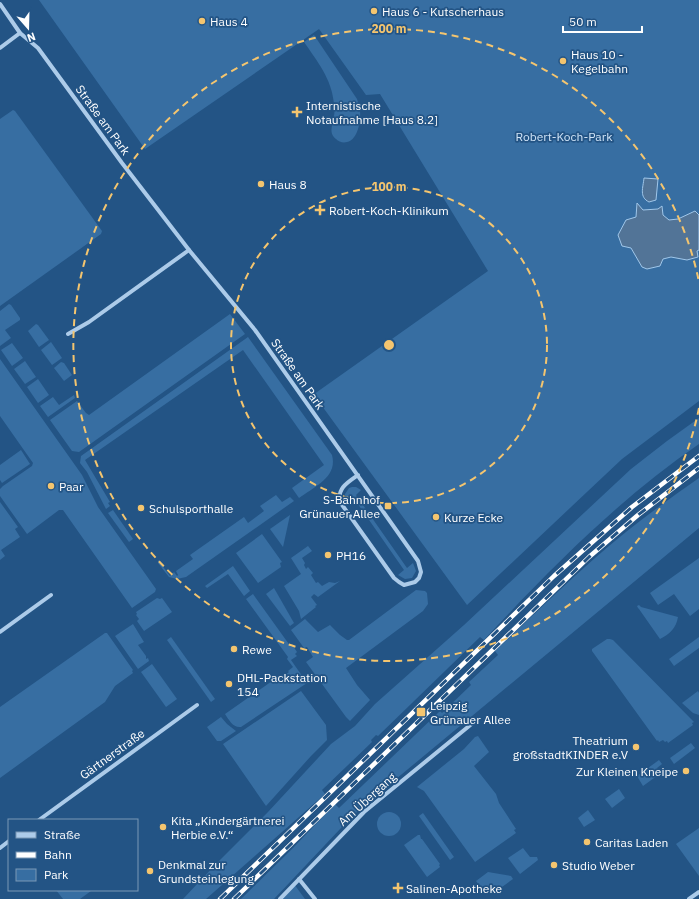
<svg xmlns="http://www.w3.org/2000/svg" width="699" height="899" viewBox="0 0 699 899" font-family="'IBM Plex Sans',sans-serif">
<rect width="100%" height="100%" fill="#235485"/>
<g fill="#376ea2">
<path d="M39 0H699V401L622 459 467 605 314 395 317 392 488 271 380 94 366 95 319 29 145 149Z"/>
<path d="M314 35 357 99C358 103 360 107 360 111 361 120 358 140 347 142 343 143 339 142 336 139 328 133 333 124 334 116 335 112 334 108 334 104 332 79 317 61 304 42Z"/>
<path d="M13 110 15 111 102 231 101 234 0 306V119Z"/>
<path d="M9 304 11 305 20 318V320L5 330 11 338 0 346V311Z"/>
<path d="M230 314 245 334 79 452 72 451 50 420 77 401 86 413 89 415Z"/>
<path d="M36 324 38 325 49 340 39 347 28 331Z"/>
<path d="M248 337 332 455C338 477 314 487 299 498L292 488 324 465 243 350 85 460 110 502 108 503 110 506 106 509 87 472 80 463 81 456Z"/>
<path d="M51 342 62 358 52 365 41 350Z"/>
<path d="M12 343 23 358 12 366 1 350Z"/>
<path d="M0 359 82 475 98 507 156 589 155 592 132 608 63 510H59L27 534 0 496V489L3 486 32 466 33 463 0 416Z"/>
<path d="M25 361 36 377 25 384 14 369Z"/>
<path d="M61 362 64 363 72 375 64 381 54 368Z"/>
<path d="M38 379 49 395 38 403 27 387Z"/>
<path d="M74 395 75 398 48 417 40 406 53 397 59 405Z"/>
<path d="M699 418V444C619 499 550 569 484 640L480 637 378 736 376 735 371 740 372 742 322 790 325 794 206 899H183L215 865 268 812 331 744 355 726 375 704 464 625 631 469 667 441Z"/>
<path d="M21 450 30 464 2 483 0 480V465Z"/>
<path d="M699 478V528L361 808 341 828 274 899H241L293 848 335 804 339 808 440 711 442 713 471 685 469 682 498 655 495 651C528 620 561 588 595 558 628 529 663 503 699 478Z"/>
<path d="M352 487H356L361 490 356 495 407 568 413 563 416 571 412 578 405 579 398 575 404 570 353 497 346 501 345 494 349 488Z"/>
<path d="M276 495 282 502 290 497 294 501 186 577 177 579 169 577 158 563V560L170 576 174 572 177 576 178 575 176 571 193 559 190 555 244 517 248 523 264 511 260 506Z"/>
<path d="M0 502 18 527 15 529 20 537 1 550 5 556 0 560Z"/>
<path d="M113 510 133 539 129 542 108 513Z"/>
<path d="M290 515 283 547 270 529Z"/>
<path d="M262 534 282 562 280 563 281 567 258 583 236 553Z"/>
<path d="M308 546 312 551 302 558 305 563 304 565 306 569 308 567 313 573 311 575 316 583 318 582 322 586 329 582 335 583 340 581 318 597 314 594 311 597 317 605 315 606 316 607 301 619 299 611 284 586 301 574 291 558Z"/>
<path d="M699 558V609L690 616 674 594 658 605 650 593Z"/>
<path d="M233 566 250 591 244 596 228 574 207 588 205 586Z"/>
<path d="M274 588 294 623 290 626 266 594Z"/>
<path d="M416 590 425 591 427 593 428 604 423 611 346 668 357 685 370 700 350 721 346 717 306 662 313 657 307 647 304 648 291 630 305 619 318 632 330 625 340 635 347 640H349Z"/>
<path d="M253 594 291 647 293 646 297 652 295 654 297 656 291 660 307 683 241 727C233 728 229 720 225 714L275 679 277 681 289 672 288 671 293 667 287 659 288 657 246 599Z"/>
<path d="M157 598 160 599 162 598 172 612 144 631 137 621 139 619 136 615 137 614 136 612Z"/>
<path d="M639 605 641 607 678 617C676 628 670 634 660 639L639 609 638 608 637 606Z"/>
<path d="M133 624 144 642 138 645 146 656V659L148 658 149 661 138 669 115 636Z"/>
<path d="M105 633H107L133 670 132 671 133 673 115 686 105 702 0 778V707Z"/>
<path d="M171 637 215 699 211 702 167 640Z"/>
<path d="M699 637V648L674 666 669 659Z"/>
<path d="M607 639H610L613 640 694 722 692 723 693 725 668 743 667 741 665 742 663 740 659 742 658 740 657 741 592 651V649Z"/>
<path d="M152 664 177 699 166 707 141 672Z"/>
<path d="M301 691 326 725 327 740 311 756 266 806 223 744Z"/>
<path d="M698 691 699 693V715L693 713 682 703Z"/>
<path d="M221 717 227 724 236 731 221 741H217L207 727Z"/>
<path d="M478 736 489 752 474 766 496 794 499 803 516 829 514 830 516 833 475 862 424 791 417 787 464 749 475 737Z"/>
<path d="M691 743 695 748 674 764 670 758Z"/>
<path d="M659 760 662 764 657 768 661 773 643 786 637 776Z"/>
<path d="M619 789 625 798 612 808 605 799Z"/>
<path d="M588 810 595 820 584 827 578 818Z"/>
<circle cx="389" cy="824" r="12"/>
<path d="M423 813 454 857 450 860 419 816Z"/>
<path d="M699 828V876L676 844Z"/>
<path d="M418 835H420L421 839H422L440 864 439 865 440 867 427 877 404 845Z"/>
<path d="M523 848 530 857H537L538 860 520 874 508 858Z"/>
<path d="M488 872 511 876 513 879 495 892 490 885 483 890 476 881Z"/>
<path d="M294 884 305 899H280Z"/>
<path d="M56 890H90L91 891 80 899H63Z"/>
</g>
<g fill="#527497" stroke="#a0c7ea">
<path d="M644 178 658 179 656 200 649 202C639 197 643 188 644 178Z"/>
<path d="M637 203 643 210 658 209 662 206 663 215 669 220 678 219 695 211 699 215V250L697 251 698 257 687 260 671 257 663 259 660 266 647 269 642 267 631 248 622 246 618 235 626 220 636 217Z"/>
</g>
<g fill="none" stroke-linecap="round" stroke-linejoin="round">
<g stroke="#accbe9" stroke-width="4">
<path d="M0 4 20 33 38 48 122 163 189 250 255 330 418 561 421 572 419 578 415 582 404 585 399 582 394 578 340 502C337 488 348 482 358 475"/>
<path d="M0 48 20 33"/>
<path d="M68 334 89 322 189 250"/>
<path d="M0 632 51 595"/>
<path d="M39 820 197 705"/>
<path d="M0 848 9 841"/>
<path d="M299 879 315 899"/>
<path d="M280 899 364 812 474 722"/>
<path d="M689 899 699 892"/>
</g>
<g stroke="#fff" stroke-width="4.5">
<g id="rail">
<path d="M220 899 554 576 632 507 699 456"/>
<path d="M234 899 589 557 638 515 699 468"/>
</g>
</g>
<use href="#rail" stroke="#235485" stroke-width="3" stroke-dasharray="9" stroke-linecap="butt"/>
</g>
<g fill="none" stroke="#f4c56f" stroke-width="2" stroke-dasharray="7 5">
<circle cx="389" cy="345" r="158"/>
<path d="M699 408A316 316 0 1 1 699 282"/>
</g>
<g fill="#f4c56f" stroke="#235485" stroke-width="1.5">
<circle cx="374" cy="11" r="4"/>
<circle cx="202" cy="21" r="4"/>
<circle cx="563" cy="61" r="4"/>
<path d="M295 106h4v4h4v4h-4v4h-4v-4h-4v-4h4z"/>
<circle cx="261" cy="184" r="4"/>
<path d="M318 204h4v4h4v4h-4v4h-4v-4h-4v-4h4z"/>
<circle cx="51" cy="486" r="4"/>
<rect x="384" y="502" width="8" height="8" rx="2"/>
<circle cx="141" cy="508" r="4"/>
<circle cx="436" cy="517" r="4"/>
<circle cx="328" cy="555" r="4"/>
<circle cx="234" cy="649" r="4"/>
<circle cx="229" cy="684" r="4"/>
<rect x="416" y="707" width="10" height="10" rx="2"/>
<circle cx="636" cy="747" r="4"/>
<circle cx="686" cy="771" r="4"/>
<circle cx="163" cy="827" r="4"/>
<circle cx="587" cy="842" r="4"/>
<circle cx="554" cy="865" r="4"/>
<circle cx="150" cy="871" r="4"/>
<path d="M396 882h4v4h4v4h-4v4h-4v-4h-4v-4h4z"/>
</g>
<g text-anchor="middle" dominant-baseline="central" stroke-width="3.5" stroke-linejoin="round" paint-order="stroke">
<g font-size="12" fill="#fff" stroke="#235485" text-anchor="start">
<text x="382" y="11">Haus 6 - Kutscherhaus</text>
<text x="210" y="21">Haus 4</text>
<text x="571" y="54">Haus 10 -<tspan x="571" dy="14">Kegelbahn</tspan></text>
<text x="306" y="105">Internistische<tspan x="306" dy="14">Notaufnahme [Haus 8.2]</tspan></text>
<text x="269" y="184">Haus 8</text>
<text x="329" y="210">Robert-Koch-Klinikum</text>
<text x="59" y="486">Paar</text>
<text x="380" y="499" text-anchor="end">S-Bahnhof<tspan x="380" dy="14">Grünauer Allee</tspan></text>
<text x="149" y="508">Schulsporthalle</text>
<text x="444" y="517">Kurze Ecke</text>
<text x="336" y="555">PH16</text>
<text x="242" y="649">Rewe</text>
<text x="237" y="677">DHL-Packstation<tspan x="237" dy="14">154</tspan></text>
<text x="430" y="705">Leipzig<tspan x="430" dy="14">Grünauer Allee</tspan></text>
<text x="628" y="740" text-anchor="end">Theatrium<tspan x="628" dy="14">großstadtKINDER e.V</tspan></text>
<text x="678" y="771" text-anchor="end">Zur Kleinen Kneipe</text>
<text x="171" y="820">Kita „Kindergärtnerei<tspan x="171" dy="14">Herbie e.V.“</tspan></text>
<text x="595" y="842">Caritas Laden</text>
<text x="158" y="864">Denkmal zur<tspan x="158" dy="14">Grundsteinlegung</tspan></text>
<text x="562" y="865">Studio Weber</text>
<text x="406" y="888">Salinen-Apotheke</text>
</g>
<g font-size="12" fill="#fff" stroke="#235485">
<text transform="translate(103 120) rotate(54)">Straße am Park</text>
<text transform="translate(298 374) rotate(55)">Straße am Park</text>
<text transform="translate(112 754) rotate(-36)">Gärtnerstraße</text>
<text transform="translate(367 799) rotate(-42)">Am Übergang</text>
</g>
<g font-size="12" fill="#d0e4f7" stroke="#235485">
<text x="564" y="136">Robert-Koch-Park</text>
</g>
</g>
<circle cx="389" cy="345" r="6" fill="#f4c56f" stroke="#235485" stroke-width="2"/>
<g font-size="12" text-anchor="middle" font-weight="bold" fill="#f4c56f" stroke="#235485" stroke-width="3.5" stroke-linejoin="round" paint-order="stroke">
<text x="389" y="33">200 m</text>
<text x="389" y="191">100 m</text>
</g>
<rect x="8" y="819" width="130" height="72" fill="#235485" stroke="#7b98b6"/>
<rect x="16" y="832" width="20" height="6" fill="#accbe9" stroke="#7b98b6"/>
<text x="44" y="839" font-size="12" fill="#ffffff">Straße</text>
<rect x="16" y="852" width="20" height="6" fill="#ffffff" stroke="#7b98b6"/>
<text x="44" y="859" font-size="12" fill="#ffffff">Bahn</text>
<rect x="16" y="869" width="20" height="12" fill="#376ea2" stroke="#7b98b6"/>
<text x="44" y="879" font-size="12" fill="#ffffff">Park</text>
<g transform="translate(28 28) rotate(160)" stroke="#235485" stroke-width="3" paint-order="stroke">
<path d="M0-3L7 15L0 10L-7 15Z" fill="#ffffff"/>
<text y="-6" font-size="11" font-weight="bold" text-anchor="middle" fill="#ffffff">N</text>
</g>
<path d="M563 26v6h79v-6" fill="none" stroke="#ffffff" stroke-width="2"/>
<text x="569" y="26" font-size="12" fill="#ffffff" stroke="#235485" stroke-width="3" paint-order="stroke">50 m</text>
</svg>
